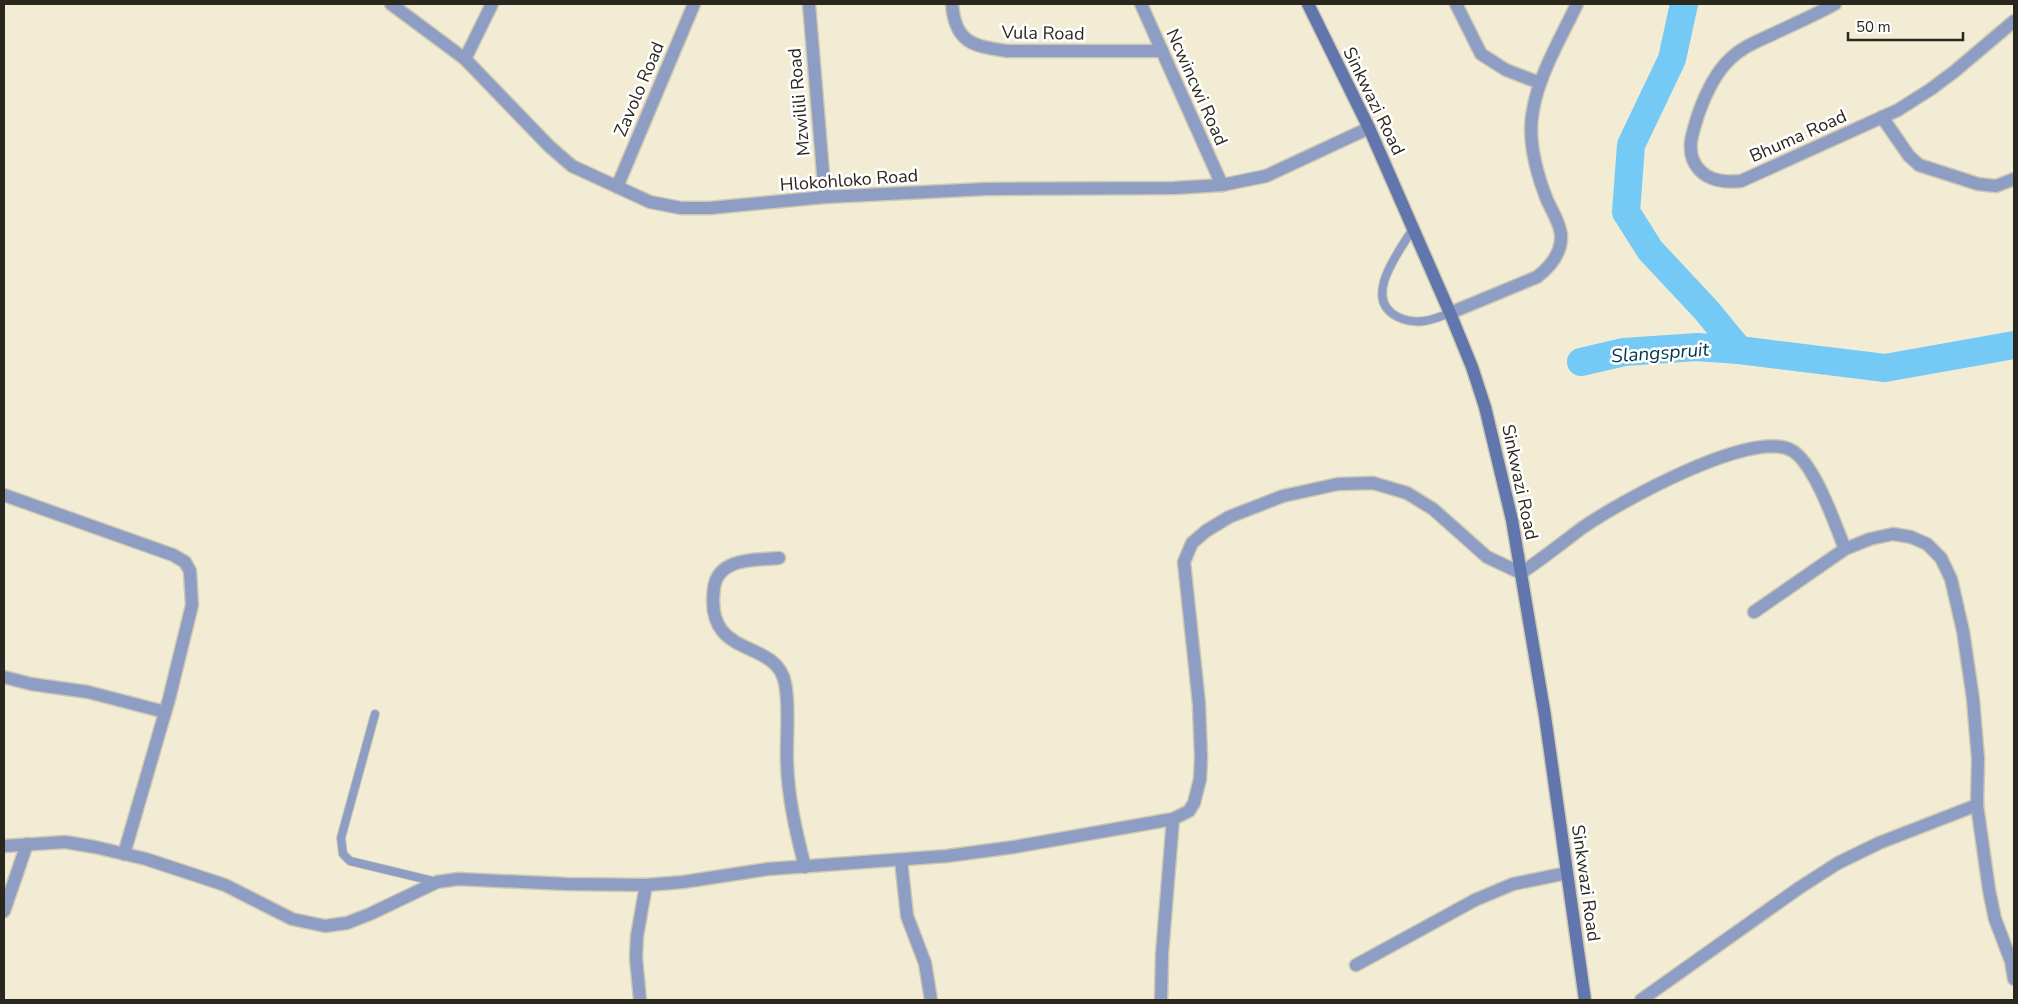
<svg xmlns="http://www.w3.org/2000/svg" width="2018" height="1004" viewBox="0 0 2018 1004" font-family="'Nunito Sans',sans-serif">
<rect width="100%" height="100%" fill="#f3ecd4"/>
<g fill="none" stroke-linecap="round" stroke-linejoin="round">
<g stroke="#74c9f5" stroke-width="28">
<path d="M1684 4 1672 59 1631 145 1626 212 1650 250 1707 311 1739 350 1885 368 2014 345"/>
<path d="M1581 362 1624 352 1697 347 1739 350"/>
</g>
<g stroke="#cfc9b3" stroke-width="10">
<g id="lane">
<path d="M1412 230C1399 252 1361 299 1398 317 1417 326 1432 320 1450 313"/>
<path d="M375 714 341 838 343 854 350 861 437 882"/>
</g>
</g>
<g stroke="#cfc9b3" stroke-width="15">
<g id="street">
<path d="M391 4 465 59 549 146 572 166 650 202 681 208H710L825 197 986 189 1174 188 1222 185 1266 176 1369 128"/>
<path d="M809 4 825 197"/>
<path d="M952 4C955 43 973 46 1007 51H1162"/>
<path d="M1141 4 1222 185"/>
<path d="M1456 4 1481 54 1506 70 1540 83"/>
<path d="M1835 4C1815 15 1794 24 1773 34 1758 41 1742 47 1730 59 1714 74 1705 95 1698 115 1694 129 1687 145 1693 160 1702 180 1721 183 1741 181L1898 110 1931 89 1955 71 2014 21"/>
<path d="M465 59 492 4"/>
<path d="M1882 117 1909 156 1919 165 1978 184 1996 186 2014 179"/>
<path d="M617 187 694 4"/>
<path d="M1450 313 1537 277C1550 267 1562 253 1561 235 1560 223 1552 211 1547 200 1536 172 1527 139 1533 110 1539 74 1562 36 1577 4"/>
<path d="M4 495 173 555 185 562 190 571 192 605 169 699 124 854"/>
<path d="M779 558C756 560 718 557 714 588 704 661 776 637 785 683 790 708 786 736 787 762 788 798 796 832 805 867"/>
<path d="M1754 612 1845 549 1870 539 1893 534 1911 537 1927 544 1941 558 1951 579 1963 631 1973 699 1978 759 1977 805 1989 890 1995 919 2011 961 2014 979"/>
<path d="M4 677 31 684 88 692 165 712"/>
<path d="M4 846 65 842 95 847 146 859 225 885 292 919 325 926 347 923 370 914 437 882 458 879 567 884 646 885 683 882 768 869 947 856 1014 847 1173 819 1189 811 1194 803 1200 779 1201 758 1199 704 1184 562 1192 543 1206 531 1229 517 1283 496 1338 484 1373 483 1407 493 1433 509 1487 557 1521 573C1542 559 1562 543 1582 528 1618 503 1750 429 1791 450 1814 462 1835 524 1845 549"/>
<path d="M901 860 907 916 925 963 931 1000"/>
<path d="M4 911 27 844"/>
<path d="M1356 965 1475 900 1513 884 1567 873"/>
<path d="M640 1000 636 958 637 936 646 885"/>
<path d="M1161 1000 1162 954 1173 819"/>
<path d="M1641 1000 1799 888 1838 863 1879 843 1977 805"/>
</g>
</g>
<g stroke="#cfc9b3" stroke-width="15">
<path id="secondary" d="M1308 4 1369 128 1450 313 1472 367 1485 407 1512 520 1545 716 1585 1000"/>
</g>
<use href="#lane" stroke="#8e9dc3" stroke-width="8"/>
<use href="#street" stroke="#8e9dc3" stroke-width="12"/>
<use href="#secondary" stroke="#6176ad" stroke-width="12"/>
</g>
<g text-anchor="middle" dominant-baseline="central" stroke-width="5" stroke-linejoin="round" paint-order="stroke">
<g font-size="18" fill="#2a271e" stroke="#fff">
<text transform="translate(1043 33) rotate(1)">Vula Road</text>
<text transform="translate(1197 87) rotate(66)">Ncwincwi Road</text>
<text transform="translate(639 89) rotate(-67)">Zavolo Road</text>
<text transform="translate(1374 101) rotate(64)">Sinkwazi Road</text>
<text transform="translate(799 102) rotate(-95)">Mzwilili Road</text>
<text transform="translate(1798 136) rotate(-24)">Bhuma Road</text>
<text transform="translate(849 180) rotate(-4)">Hlokohloko Road</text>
<text transform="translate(1520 482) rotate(78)">Sinkwazi Road</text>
<text transform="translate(1586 883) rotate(82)">Sinkwazi Road</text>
</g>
<g font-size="19" font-style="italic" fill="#00344a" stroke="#fff">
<text transform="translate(1660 353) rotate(-4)">Slangspruit</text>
</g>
</g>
<rect width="2018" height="1004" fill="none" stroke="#2a271e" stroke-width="10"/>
<path d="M1848 32v8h115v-8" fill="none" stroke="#2a271e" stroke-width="2.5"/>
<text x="1856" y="32" font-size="15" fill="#2a271e" stroke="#ffffff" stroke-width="4" paint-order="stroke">50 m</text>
</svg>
